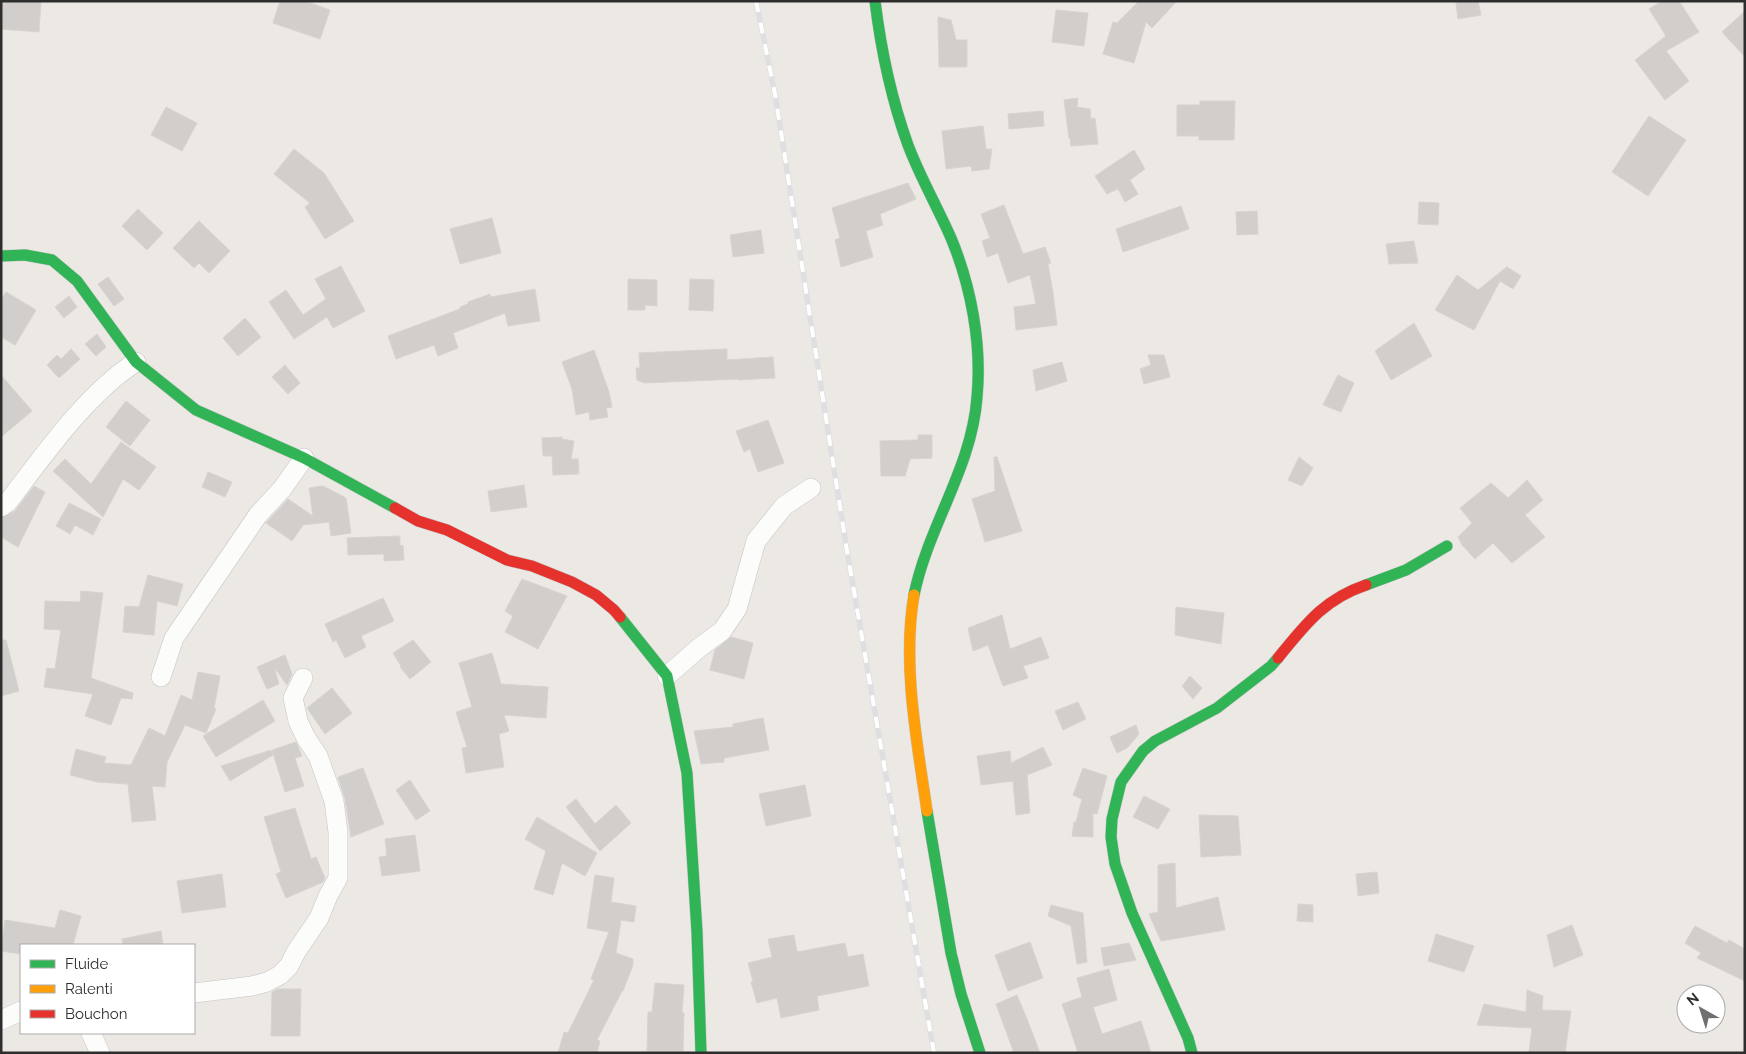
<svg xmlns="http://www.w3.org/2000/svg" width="1746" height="1054" viewBox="0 0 1746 1054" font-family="Raleway,sans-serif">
<rect width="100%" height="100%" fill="#ece8e4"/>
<g fill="#d1cecb" stroke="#d7d4d0">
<path d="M1 1H41L39 32 1 29Z"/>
<path d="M280 1H305L330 10 320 39 273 23Z"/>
<path d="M1139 1H1177L1152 28 1146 22 1134 63 1103 54 1113 22 1117 23Z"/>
<path d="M1462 1H1478L1481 15 1458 19 1456 3Z"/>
<path d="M1662 1H1679L1699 32 1666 51 1689 81 1665 100 1635 60 1666 36 1649 9Z"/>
<path d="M1056 10 1088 13 1084 46 1052 42Z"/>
<path d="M1745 11V57L1722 32Z"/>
<path d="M938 17 951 20 956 40H967V67H939Z"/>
<path d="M1078 98 1077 107 1090 109 1091 119 1095 118 1098 144 1071 146 1070 138H1069L1064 100Z"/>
<path d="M1200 101H1235L1234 140H1199V136H1177V105H1200Z"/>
<path d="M166 107 197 123 182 151 151 135Z"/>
<path d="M1043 111 1044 126 1009 129 1008 114Z"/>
<path d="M1649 116 1686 140 1648 196 1612 172Z"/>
<path d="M983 126 986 149H992L989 169 972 171 971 166 946 169 942 131Z"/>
<path d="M294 149 324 173 354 221 325 239 305 207 310 203 274 174Z"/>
<path d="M1134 150 1145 169 1130 180 1138 194 1125 202 1118 189 1107 194 1095 176Z"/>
<path d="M908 183 916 199 880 214 883 225 866 231 873 257 841 267 835 240 840 238 832 208Z"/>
<path d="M1419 202 1439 203 1438 225 1418 224Z"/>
<path d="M1004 205 1023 254 1045 247 1051 263 1048 264 1053 293 1057 325 1016 330 1014 307 1036 304 1030 275 1008 283 998 253 987 257 982 241 990 238 981 214Z"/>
<path d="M1181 206 1189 229 1123 252 1116 229Z"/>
<path d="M138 209 163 233 147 250 122 226Z"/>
<path d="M1257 211 1258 234 1237 235 1236 212Z"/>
<path d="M492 218 501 253 460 264 450 229Z"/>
<path d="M199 221 230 251 209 273 199 263 194 268 173 248Z"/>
<path d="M761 230 764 253 733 257 730 235Z"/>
<path d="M1414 241 1418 263 1389 264 1386 244Z"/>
<path d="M341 266 365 311 333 328 327 317 294 339 269 302 286 290 303 315 326 299 315 279Z"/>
<path d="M1508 266 1507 267 1521 276 1513 289 1500 281 1474 330 1435 310 1457 275 1478 290Z"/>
<path d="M108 277 124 299 114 306 98 284Z"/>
<path d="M628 279 657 280V306L645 305V310H628Z"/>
<path d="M690 279 714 280 713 311 689 310Z"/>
<path d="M535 289 540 321 508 326 505 313 453 333 458 348 438 356 434 345 396 359 388 336 460 309V307L468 304V302L490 294 491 297Z"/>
<path d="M6 292 36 310 15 345 1 337V299Z"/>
<path d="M69 296 77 307 64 318 55 307Z"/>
<path d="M245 318 261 337 238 356 223 338Z"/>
<path d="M1414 323 1432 356 1391 380 1375 351Z"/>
<path d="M97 334 106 347 96 356 85 344Z"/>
<path d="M71 349 80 359 59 378 47 365 57 355 61 359Z"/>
<path d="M727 349V360L773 357 775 378 738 380V379L644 383 637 380 636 368H640L639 353Z"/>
<path d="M594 350 609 392 612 407 606 408 608 417 590 420 589 412 576 415 572 389 562 362Z"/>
<path d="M1148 355H1164L1170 377 1144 384 1140 369 1151 365Z"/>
<path d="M1062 362 1067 381 1036 391 1033 370Z"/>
<path d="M285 365 300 383 288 394 272 377Z"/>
<path d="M1 375 32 411 1 437Z"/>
<path d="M1338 375 1354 383 1341 412 1323 405Z"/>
<path d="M126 401 150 420 130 446 106 427Z"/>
<path d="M768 420 784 463 758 472 750 449 744 452 736 431Z"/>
<path d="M918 435H932V458L910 459 905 476H881L880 441 918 440Z"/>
<path d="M562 437V439L574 441 571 459H578L579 474 553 475 552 456H543L542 438Z"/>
<path d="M121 442 156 467 139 490 123 479 103 517 53 471 65 459 91 484Z"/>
<path d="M994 457H997L1022 531 985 542 972 499 995 491Z"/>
<path d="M1299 457 1313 468 1302 486 1288 480Z"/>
<path d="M208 472 232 482 225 497 202 487Z"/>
<path d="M1527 480 1543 500 1525 515 1545 537 1512 563 1493 543 1475 559 1462 545 1458 537 1472 523 1460 508 1491 483 1508 498Z"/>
<path d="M524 485 527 507 491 512 488 491Z"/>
<path d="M34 486 45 492 18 547 1 537V518L15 511Z"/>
<path d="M323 486 346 498 351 533 331 536 329 522 303 525 292 541 266 523 288 499 313 516 309 488Z"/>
<path d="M69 503 101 519 93 535 75 525 70 534 56 526Z"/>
<path d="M400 536V546L403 545 404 560 384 561V554L348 555 347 538Z"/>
<path d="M148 575 183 584 177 606 157 601 154 635 123 632 125 606 139 607Z"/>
<path d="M522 579 567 596 538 649 505 632 513 616 505 611Z"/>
<path d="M81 591 103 593 91 678 133 693 132 699 121 698 111 725 85 716 93 694 44 687 47 668 55 669 61 630 44 629 45 601 80 602Z"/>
<path d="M383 598 394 621 361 636 366 647 345 658 336 640 333 642 325 624Z"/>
<path d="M1176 607 1224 613 1221 644 1175 635Z"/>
<path d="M1002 615 1010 649 1041 637 1049 658 1023 666 1028 678 1003 686 988 645 973 651 968 628Z"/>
<path d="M731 637 753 643 744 679 710 670 715 650Z"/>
<path d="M1 640H6L19 691 1 696Z"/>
<path d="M413 640 431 662 410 679 400 667 401 666 393 653Z"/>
<path d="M492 653 501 684 548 687 546 718 504 715 509 731 499 734 504 767 466 773 462 748 467 747 456 712 472 707 459 663Z"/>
<path d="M285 655 292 674 287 685 274 667 279 684 267 689 257 667Z"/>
<path d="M198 672 220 676 214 708 216 709 206 733 185 725 167 762 165 787 152 786 156 820 132 822 128 784 97 782 70 775 76 749 106 757 104 763 131 765 149 728 165 736 181 695 192 700Z"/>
<path d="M1190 676 1202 688 1193 699 1182 686Z"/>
<path d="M332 688 352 713 325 734 307 708Z"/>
<path d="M263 700 275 721 216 757 203 736Z"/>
<path d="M1078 702 1086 719 1063 730 1055 711Z"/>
<path d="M763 718 769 750 724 758V762L701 764 694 731 733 727V724Z"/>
<path d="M1136 725 1139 734 1127 748 1117 753 1110 737Z"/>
<path d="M296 742 302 756 295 758 304 786 285 792 272 750Z"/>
<path d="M1043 747 1052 765 1027 775 1030 813 1016 815 1013 781 981 785 977 756 1010 751 1011 763Z"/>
<path d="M271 750 273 755 230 781 221 766Z"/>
<path d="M363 768 384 824 351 837 345 799 338 777Z"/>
<path d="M1083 768 1107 776 1097 814 1093 813V837L1072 836 1074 822H1076L1082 799 1073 795Z"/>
<path d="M410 780 430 811 416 820 396 790Z"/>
<path d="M805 785 811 816 766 826 759 794Z"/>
<path d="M1144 796 1170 809 1158 829 1133 817Z"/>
<path d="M576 799 595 824 616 805 631 823 600 851 566 807Z"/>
<path d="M295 808 311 859 316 857 325 878 323 882 286 898 276 874 281 872 264 817Z"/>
<path d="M1199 815 1238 816 1241 855 1201 857Z"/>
<path d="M537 817 597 853 585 876 562 863 553 895 534 889 546 851 525 839Z"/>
<path d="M415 835 420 871 382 876 379 857 387 856 385 839Z"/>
<path d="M1175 863 1176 908 1218 897 1225 930 1161 941 1149 914 1158 912V865Z"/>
<path d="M1377 872 1379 893 1358 896 1356 874Z"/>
<path d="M222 874 226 907 182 913 177 881Z"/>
<path d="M595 875 614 878 611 902 636 906 634 922 621 920 616 953 633 959V965L623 991H622L597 1040 600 1041 597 1053H558L564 1032 568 1033 594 980 591 979 609 932 587 928Z"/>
<path d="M1298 904 1313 905V922L1297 921Z"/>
<path d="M1051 905 1083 913 1087 962 1077 964 1071 926 1048 916Z"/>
<path d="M60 910 81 916 73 945H21V954L1 951 5 920 55 928Z"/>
<path d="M1572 925 1583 955 1554 967 1547 935Z"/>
<path d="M1695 926 1727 943 1729 940 1745 949V981L1697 958 1701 953 1685 943Z"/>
<path d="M161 931 163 945H123L122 939Z"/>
<path d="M1436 934 1474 946 1464 972 1428 961Z"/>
<path d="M794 935 797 952 845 943 848 957 863 954 869 986 817 996 819 1010 781 1018 777 998 757 1003 751 982 753 981 748 963 772 957 768 939Z"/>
<path d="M1030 942 1043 978 1008 991 995 955Z"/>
<path d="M1129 943 1136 960 1104 966 1101 948Z"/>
<path d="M1109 969 1117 1000 1093 1007 1102 1034 1141 1021 1151 1053H1078L1062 1004 1082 997 1077 978Z"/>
<path d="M655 983 684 985 682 1013H684L683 1051H647L648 1012H652Z"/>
<path d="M278 989H301L300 1036H271L272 992Z"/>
<path d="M1527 990 1543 996 1542 1010 1571 1011 1565 1053 1529 1052 1532 1028 1477 1025 1484 1004 1526 1012Z"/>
<path d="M1017 995 1027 1019 1040 1053H1014L996 1004Z"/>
</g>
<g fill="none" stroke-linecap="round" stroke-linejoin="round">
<g stroke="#c5c4c5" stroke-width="20">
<g id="street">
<path d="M1 507 8 502C44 455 86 394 136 362"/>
<path d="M667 676 700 647 722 631 737 609 756 541 784 506 811 488"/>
<path d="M161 677 174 638 258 515 282 489 304 458"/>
<path d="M194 993 252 986 267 982 280 975 289 966 296 952 319 918 328 896 338 878V832L334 801 318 756 306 738 298 721 293 698 303 678"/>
<path d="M1 1020 21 1011"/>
<path d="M91 1033 100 1053"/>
</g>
</g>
<g stroke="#c5c4c5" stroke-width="12">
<g id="fast">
<path d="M875 1C881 50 891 98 908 145 920 177 937 206 951 238 971 286 982 344 977 397 972 468 928 526 914 595"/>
<path d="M1 256 25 255 52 260 77 281 136 362 196 410 304 458 395 508"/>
<path d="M1366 585 1406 570 1447 546"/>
<path d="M620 617 667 676 687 773 697 932 701 1053"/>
<path d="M927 811 951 953 961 994 980 1053"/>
<path d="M1192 1053 1188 1038 1132 913 1115 864 1111 837 1112 819 1121 782 1143 751 1155 741 1217 708 1271 666 1278 658"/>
</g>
</g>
<g stroke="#c5c4c5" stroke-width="12">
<path id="slow" d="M914 595C902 664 917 742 927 811"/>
</g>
<g stroke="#c5c4c5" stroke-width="12">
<g id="jam">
<path d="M395 508 418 521 447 530 507 560 532 566 572 582 596 595 614 610 620 617"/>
<path d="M1278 658C1305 625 1324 599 1366 585"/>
</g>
</g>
<use href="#street" stroke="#fcfcfb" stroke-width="19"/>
<use href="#fast" stroke="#30b455" stroke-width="11"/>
<use href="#slow" stroke="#ff9f0a" stroke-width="11"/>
<use href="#jam" stroke="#e5322d" stroke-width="11"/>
<g stroke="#dfdfe1" stroke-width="5.5">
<path id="rail" d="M756 1 775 94 846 545 934 1053"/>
</g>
<use href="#rail" stroke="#fff" stroke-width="4" stroke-dasharray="11" stroke-linecap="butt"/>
</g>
<rect width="1746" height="1054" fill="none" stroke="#2e2e2e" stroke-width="5"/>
<rect x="20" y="944" width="175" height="90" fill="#ffffff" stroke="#ababab"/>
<rect x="30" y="960" width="25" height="8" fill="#30b455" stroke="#ababab"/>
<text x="65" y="969" font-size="15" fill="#2e2e2e">Fluide</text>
<rect x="30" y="985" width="25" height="8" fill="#ff9f0a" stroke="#ababab"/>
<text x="65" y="994" font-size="15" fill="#2e2e2e">Ralenti</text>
<rect x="30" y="1010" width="25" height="8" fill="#e5322d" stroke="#ababab"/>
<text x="65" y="1019" font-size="15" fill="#2e2e2e">Bouchon</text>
<g transform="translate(1701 1009) rotate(321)"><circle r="24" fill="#ffffff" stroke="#ababab"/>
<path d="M0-4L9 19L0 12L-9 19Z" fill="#706f6e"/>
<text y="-8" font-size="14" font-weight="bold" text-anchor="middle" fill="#2e2e2e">N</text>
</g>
</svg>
